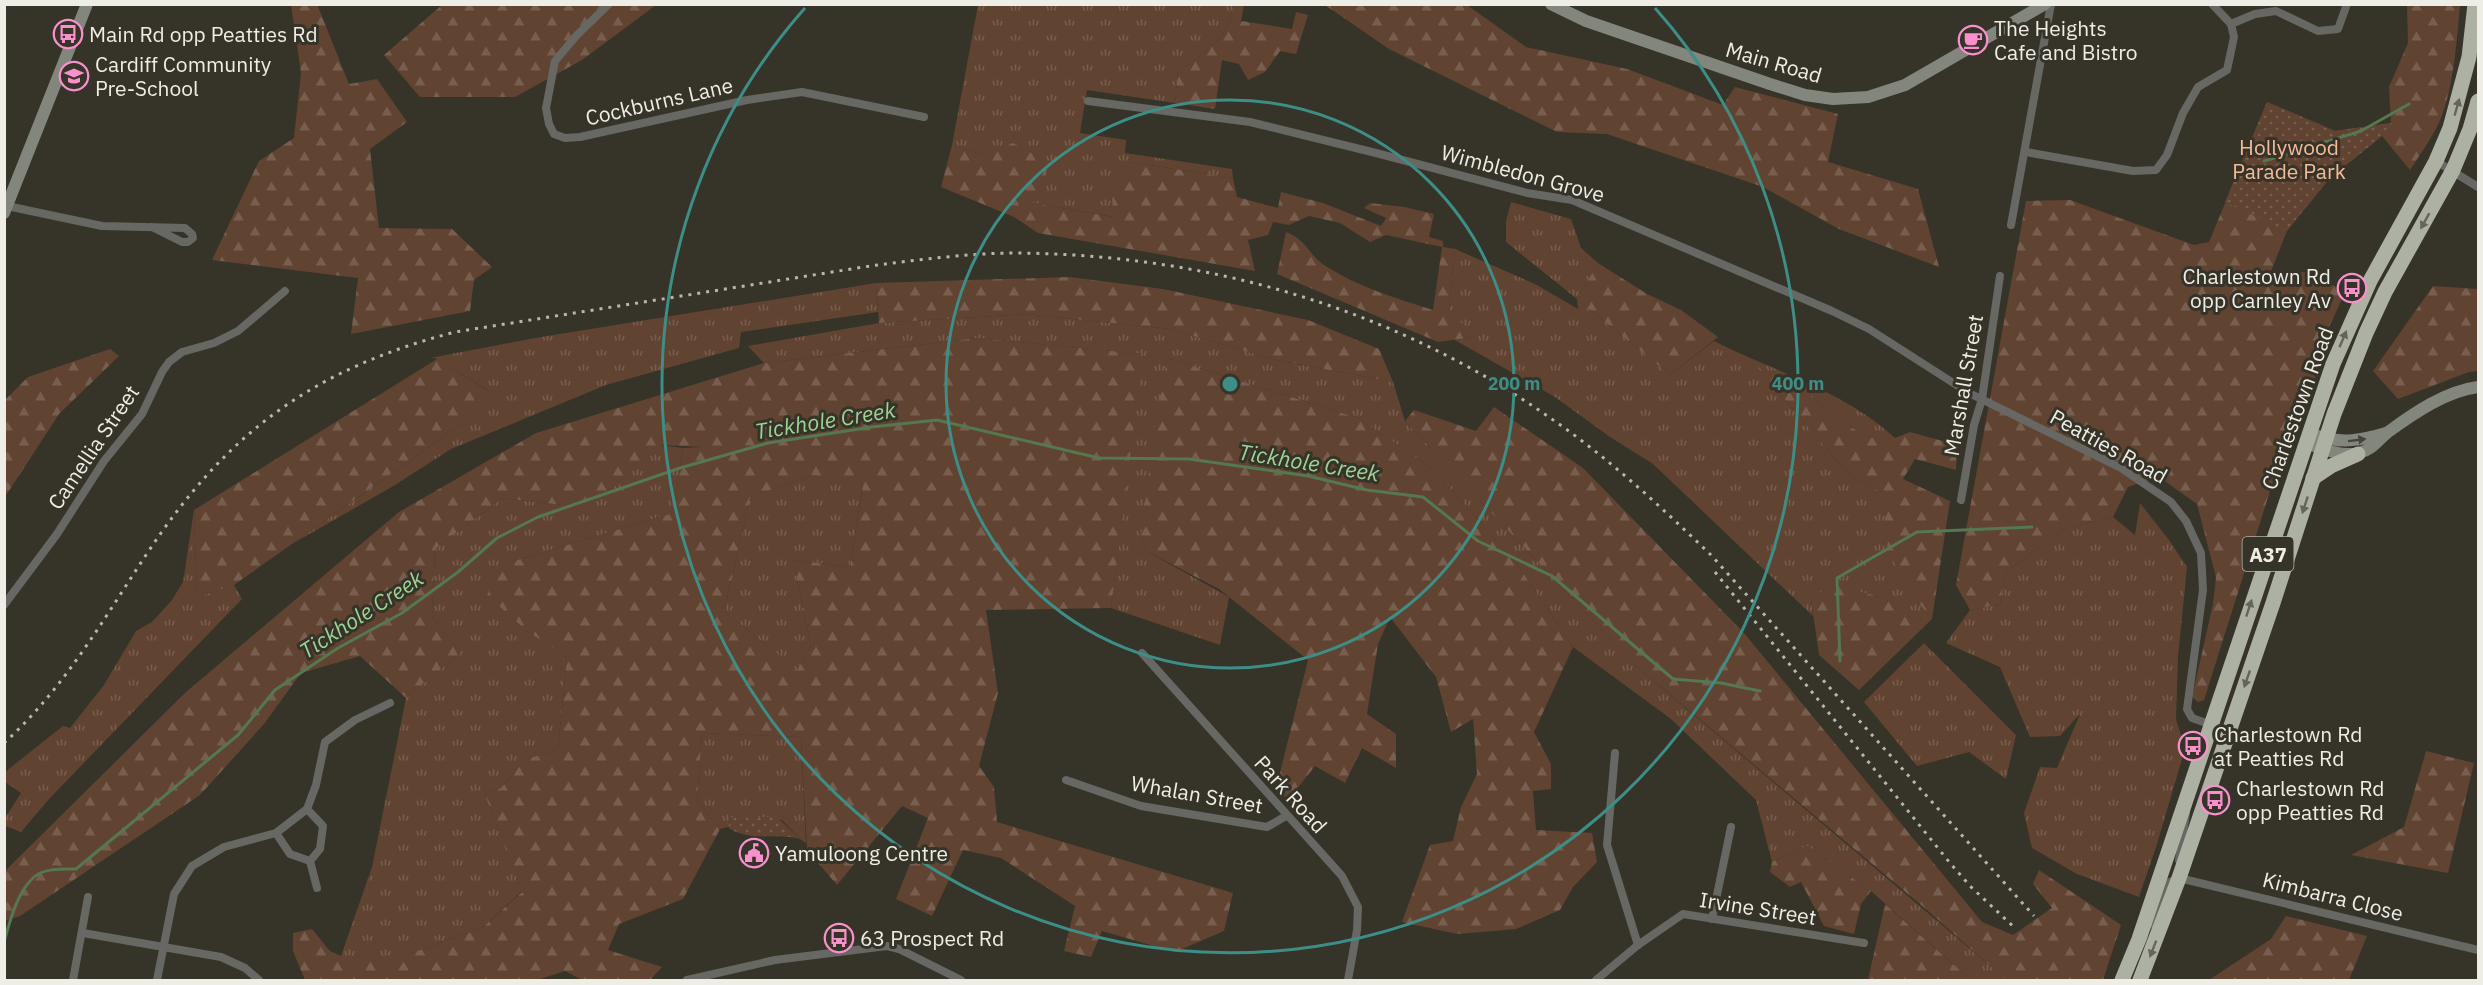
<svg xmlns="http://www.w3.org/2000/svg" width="2483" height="985" viewBox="0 0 2483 985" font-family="'IBM Plex Sans',sans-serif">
<defs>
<pattern id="grass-tufts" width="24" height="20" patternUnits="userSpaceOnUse" patternTransform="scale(1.5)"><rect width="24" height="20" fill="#614331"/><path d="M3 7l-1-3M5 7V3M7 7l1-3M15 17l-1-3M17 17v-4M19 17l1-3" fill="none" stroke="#785e4f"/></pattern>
<pattern id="forest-firs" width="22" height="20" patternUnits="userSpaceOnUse" patternTransform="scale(1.5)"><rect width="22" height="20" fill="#614331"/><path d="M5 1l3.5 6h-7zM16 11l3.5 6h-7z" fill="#785e4f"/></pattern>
<pattern id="park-dots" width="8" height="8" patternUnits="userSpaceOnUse" patternTransform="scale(1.5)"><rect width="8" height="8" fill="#614331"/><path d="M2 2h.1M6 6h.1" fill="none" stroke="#785e4f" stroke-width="1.8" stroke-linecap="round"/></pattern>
</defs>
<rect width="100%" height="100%" fill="#363329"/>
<g fill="url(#grass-tufts)">
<path d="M978 5H1233C1230 37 1204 56 1178 71L1175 103 1087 90 1080 133 1126 140 1125 153 1232 169 1233 178 1130 162 1114 217 1033 203 1014 144 980 154 952 145Z"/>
<path d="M1511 202 1571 219 1581 248 1598 263 1577 299 1670 375 1714 341C1775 372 1843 390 1895 438H1872L1846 425 1818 401 1758 368 1851 477 1882 492 1909 591 1932 619 1873 595 1811 599 1813 616 1653 464 1610 437 1555 397 1455 340 1473 337 1449 309 1455 249 1535 284 1578 309 1577 299 1506 242V221Z"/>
<path d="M876 283 878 312 741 332 739 348 606 385 451 449 395 485 292 544 460 425 486 389 435 358H430L535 338Z"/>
<path d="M1025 314 1170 329 1276 360 1393 382 1405 421 1635 665 2007 980H1971L1871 891 1807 846 1772 862 1756 800 1671 719 1573 647 1517 564 1434 470 1358 418 1167 358 1141 538 1146 551 1229 597 1220 645 1111 608 1142 354 977 338 764 363 748 346 879 323Z"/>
<path d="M659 445 683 448 673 513 507 563 527 631 567 658 558 749 524 760 501 788 485 795 522 891 482 928 403 956H341L372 867 406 698 460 653 432 616 435 549 502 498 572 506 606 493Z"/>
<path d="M813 475 863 483 850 567 793 560 811 647 797 670 724 611 750 498Z"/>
<path d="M2140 503 2169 540 2187 567 2178 657 2176 719 2185 749 2157 844 2139 897 2077 874 2032 848 2024 813 2040 767 2057 768 2080 714 2060 736 2030 737 2000 667 1946 643 1970 610 2000 604 2006 572 2063 529 2113 517 2135 535Z"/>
<path d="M194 510 197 597 234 585 242 599 49 799 21 832 5 826V818L21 793 5 782V772L63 726 70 728 104 685 136 631 152 622 172 600 183 582Z"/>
<path d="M1924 643 2016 735 2006 779 1969 752 1917 766 1864 702Z"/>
<path d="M702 733 801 737 806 843 800 839 782 820 731 817 728 827 720 829 697 800Z"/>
</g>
<g fill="url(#forest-firs)" fill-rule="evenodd">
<path d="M317 4 349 84 377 79 407 122 370 149 379 228 452 229 492 267 474 280 470 311 351 334 358 278 212 260 259 161 294 138 301 73 291 5Z"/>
<path d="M442 5H656L582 60 515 97H420L384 55Z"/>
<path d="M1233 5H1244L1241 21 1292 29 1296 12 1308 15 1296 54 1280 51 1265 72 1248 80 1239 64 1222 60 1215 109 1175 103 1178 71C1204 56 1230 37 1233 5Z"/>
<path d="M1325 5H1467L1526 47 1627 69 1723 105 1735 87 1838 114 1828 162 1918 189 1939 267 1839 229 1763 187 1607 134 1557 132 1389 49Z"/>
<path d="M2407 5H2460C2457 40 2453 96 2437 127 2429 142 2419 156 2410 170L2382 136 2330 178 2287 231 2269 276 2286 272H2309L2342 290 2343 297 2323 340 2314 384 2293 408 2290 428 2204 700 2198 702 2192 697 2213 604 2216 577 2197 504 2159 477 2128 487 2113 517 2063 529 2006 572 2000 604 1970 610 1956 585 2026 201 2070 200 2194 245 2209 242 2267 102 2335 131 2391 123 2389 87 2408 43Z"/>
<path d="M1013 143 1048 162 1044 186 1033 203 1113 217 1112 189 1130 162 1233 178 1237 197 1278 208 1281 192 1323 203 1381 226 1386 218 1364 208 1370 203 1404 207 1434 214 1429 237 1443 241V247L1455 249 1449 309 1474 337 1438 342 1277 274 1286 232C1308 241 1307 253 1324 265 1358 287 1395 298 1433 310L1442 247 1386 235 1370 242 1340 223 1309 216 1289 225 1273 222 1268 235 1248 240 1255 271 1038 233 1014 217 941 187 952 145 980 154Z"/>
<path d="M1598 263 1647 294 1681 310 1718 337 1670 375 1577 299Z"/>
<path d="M1070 277 1163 289 1308 320 1379 349 1393 382 1276 360 1170 329 1025 314 879 323 876 283Z"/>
<path d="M2433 286 2478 289V371L2469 372 2398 399 2373 371Z"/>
<path d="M977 338 1143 354 1111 608 986 610 998 693 979 766 994 787 997 822 1233 893 1224 931 1175 952 1102 931 1091 957 1064 951 1075 906 1001 858 963 850 932 916 896 899 928 818 902 806 837 885 807 850 801 737 702 733 697 800 720 829 683 899 619 924 608 950 662 967 650 980H582L565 971 537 980H305L293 951V933L312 929 330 951 341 956H403L482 928 522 892 485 795 501 788 524 760 558 749 567 658 527 631 487 595 507 563 673 513 683 448 702 447 660 445 606 493 572 506 502 498 435 549 432 616 460 653 406 698 360 656 301 673 264 724 200 795 20 916 5 921V871L186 692 399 512 536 433 764 363ZM813 475 863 484 850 567 793 560 811 647 797 670 724 611 750 498Z"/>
<path d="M110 349 119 356 59 414 5 497V400L28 377Z"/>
<path d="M1167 358 1358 418 1434 470 1517 564 1573 647 1534 732 1551 764V789L1533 791 1536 830 1592 833 1597 862 1573 887 1560 910 1516 929 1457 934 1402 922 1430 845 1453 841 1461 807 1477 774 1473 719 1451 732 1436 677 1390 617 1378 644 1367 714 1396 734V768L1362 748 1345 783 1315 766 1288 800 1276 789 1308 660 1219 589 1146 551 1141 538 1154 432Z"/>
<path d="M437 359 487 390 460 425 234 585 197 597 194 510Z"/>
<path d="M1757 367 1818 401 1846 425 1872 438H1895L1910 432 1957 445 1956 470 1915 459 1903 479 1950 501 1932 619 1859 690 1819 655 1811 599 1832 584 1873 595 1931 618 1909 591 1888 551 1882 492 1851 477Z"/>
<path d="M1494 407 1583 468 1744 633 1982 922 2013 935 2052 908 2033 884 2039 870 2121 925 2103 980H2007L2004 978 1927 910 1635 665 1405 421 1414 410 1476 431Z"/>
<path d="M2426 751 2474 763 2448 873 2351 855 2404 827Z"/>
<path d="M1807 846 1871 891 1861 904 1854 934 1824 926 1801 882 1790 887 1770 872 1772 862Z"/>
<path d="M1885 904 1971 980H1868Z"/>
<path d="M2286 916 2367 936 2349 980H2209L2271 939Z"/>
</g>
<g fill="url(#park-dots)">
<path d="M2267 102 2335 131 2391 123 2394 126 2330 178 2286 231 2225 202Z"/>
<path d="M731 817H777L800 839C777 833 746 842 728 827Z"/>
</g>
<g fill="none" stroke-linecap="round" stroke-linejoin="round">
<g stroke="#54784f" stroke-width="3">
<path d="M2264 161 2361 131 2409 104"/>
<path d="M1840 661 1837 578 1917 532 2032 527"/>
<path d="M4 942C10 921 17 892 34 877 44 868 63 869 76 869L238 735 275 690 338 648 402 613 458 572 497 538 538 517 680 468 768 443 872 427 937 420 1099 458 1189 459 1308 476 1367 490 1423 497 1478 541 1552 576 1673 679 1721 683 1760 691"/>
</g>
<g stroke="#676863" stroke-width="8">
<path d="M609 4 577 35 555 61 546 108 549 124 554 134 565 138 580 137 747 100 802 92 924 117"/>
<path d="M2212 4 2231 24 2255 14 2276 11 2318 31 2338 29 2347 4"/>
<path d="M1088 101 1250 122 1376 153 1527 193 1572 200 1832 311 1869 329 1969 393 2121 468 2171 502 2186 521 2201 553 2203 590 2187 709 2192 718 2229 731"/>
<path d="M2026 152 2133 171 2156 170 2167 155 2183 113 2198 87 2227 70 2234 37 2231 24"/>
<path d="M2436 161 2478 187"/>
<path d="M7 206 102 226 185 228 192 234 193 238 188 242H182L152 227"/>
<path d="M2011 225 2051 4"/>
<path d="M1961 500 1974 425 1982 399 2000 276"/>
<path d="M4 605 57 534 104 461 142 414 162 372 169 362 182 352 214 343 238 331 285 291"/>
<path d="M1142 653 1342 876 1358 907 1357 930 1348 980"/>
<path d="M1615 753 1607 845 1638 945"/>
<path d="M1066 780 1141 806 1267 827 1286 816"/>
<path d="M276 833 290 854 310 861 320 849 323 826 307 809"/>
<path d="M2179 860 2186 813"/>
<path d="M310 861 317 888"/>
<path d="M2179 878 2478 950"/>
<path d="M1712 919 1731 827"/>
<path d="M2149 925 2157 914 2168 883 2179 878"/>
<path d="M83 933 221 957 245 968 259 980"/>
<path d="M73 980 88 897"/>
<path d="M157 980 174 894 192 866 224 847 276 833 307 809 316 785 325 742 355 720 390 703"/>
<path d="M687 980 775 960 887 946 899 949 961 980"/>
<path d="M1596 980 1638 945 1683 914 1864 943"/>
</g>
<g stroke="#83867d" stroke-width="12">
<path d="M1551 4 1586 21 1770 84 1805 95 1833 99 1868 97 1905 85 2045 4"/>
<path d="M4 213 87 4"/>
<path d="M2318 436C2342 444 2362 440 2386 433"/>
<path d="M2314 446C2327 451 2346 456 2359 453 2372 450 2378 440 2388 432 2414 413 2446 391 2478 387"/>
</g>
<g stroke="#adb1a4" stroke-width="15">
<path d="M2313 478 2331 466 2358 454"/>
<path d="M2122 980 2139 939 2333 364 2370 281 2436 161 2450 128 2469 57 2475 4"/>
<path d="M2140 980 2179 878 2273 603 2334 414 2366 333 2385 292 2453 170 2470 129 2478 101"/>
</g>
<g stroke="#b8b7af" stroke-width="3" stroke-dasharray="3 6" stroke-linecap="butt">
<path d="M1715 572 1950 863 1970 886 2016 929"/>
<path d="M4 743C63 690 103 620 146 555 227 432 313 369 455 332L870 266C916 260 963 254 1009 253 1205 253 1396 308 1556 422 1612 461 1662 508 1711 555L2034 916"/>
</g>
</g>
<defs><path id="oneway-solid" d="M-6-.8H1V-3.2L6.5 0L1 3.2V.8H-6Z" transform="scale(1.5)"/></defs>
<g fill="#66655a">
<use href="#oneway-solid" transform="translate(2457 107) rotate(-74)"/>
<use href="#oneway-solid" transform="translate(2425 221) rotate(119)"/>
<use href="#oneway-solid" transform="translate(2343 339) rotate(-67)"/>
<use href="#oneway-solid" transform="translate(2305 505) rotate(108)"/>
<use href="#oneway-solid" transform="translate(2249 608) rotate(-72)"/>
<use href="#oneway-solid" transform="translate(2247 679) rotate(109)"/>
<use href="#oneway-solid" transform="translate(2153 949) rotate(111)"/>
</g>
<use fill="#45443a" href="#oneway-solid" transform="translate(2357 440) rotate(-7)"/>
<g fill="none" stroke="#3c8e86" stroke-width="3">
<circle cx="1230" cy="384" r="284"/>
<path d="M1655 8A568 568 0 1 1 805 8"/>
</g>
<defs>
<g id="bus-ring" transform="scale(1.5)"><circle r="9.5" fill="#363329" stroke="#f890cc" stroke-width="1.5"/><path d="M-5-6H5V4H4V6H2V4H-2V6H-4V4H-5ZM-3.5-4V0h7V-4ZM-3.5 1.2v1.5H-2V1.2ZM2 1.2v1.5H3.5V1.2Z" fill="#f890cc"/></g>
<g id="cafe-ring" transform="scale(1.5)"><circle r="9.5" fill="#363329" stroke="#f890cc" stroke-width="1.5"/><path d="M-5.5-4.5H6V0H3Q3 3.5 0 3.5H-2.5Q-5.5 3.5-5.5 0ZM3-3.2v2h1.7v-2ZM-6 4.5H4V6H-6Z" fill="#f890cc"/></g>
<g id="school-ring" transform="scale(1.5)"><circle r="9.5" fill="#363329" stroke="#f890cc" stroke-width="1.5"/><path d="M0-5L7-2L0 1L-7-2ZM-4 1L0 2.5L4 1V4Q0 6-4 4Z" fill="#f890cc"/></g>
<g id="civic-ring" transform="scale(1.5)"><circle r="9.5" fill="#363329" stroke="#f890cc" stroke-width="1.5"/><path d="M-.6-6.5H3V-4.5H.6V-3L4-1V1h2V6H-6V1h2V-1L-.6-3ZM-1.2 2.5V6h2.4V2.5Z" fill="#f890cc"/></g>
</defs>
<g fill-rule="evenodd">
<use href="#bus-ring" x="68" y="34"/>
<use href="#cafe-ring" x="1973" y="40"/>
<use href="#school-ring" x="74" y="76"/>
<use href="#bus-ring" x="2352" y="288"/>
<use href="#bus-ring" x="2193" y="746"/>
<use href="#bus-ring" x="2215" y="800"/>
<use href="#civic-ring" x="754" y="853"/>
<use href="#bus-ring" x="839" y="938"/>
</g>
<g text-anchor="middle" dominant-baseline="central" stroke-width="6" stroke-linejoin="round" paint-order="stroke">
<rect fill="#363329" stroke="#b7b5ad" stroke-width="1.5" x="2242.5" y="537" width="51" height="34" rx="4.5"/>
<g font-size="20" font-weight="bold" fill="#eeede6">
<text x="2268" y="554">A37</text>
</g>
<g font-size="21" fill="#eeede6" stroke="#363329" text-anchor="start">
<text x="1994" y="28">The Heights<tspan x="1994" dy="24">Cafe and Bistro</tspan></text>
<text x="89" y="34">Main Rd opp Peatties Rd</text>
<text x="95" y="64">Cardiff Community<tspan x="95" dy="24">Pre-School</tspan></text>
<text x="2331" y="276" text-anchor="end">Charlestown Rd<tspan x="2331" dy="24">opp Carnley Av</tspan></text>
<text x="2214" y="734">Charlestown Rd<tspan x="2214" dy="24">at Peatties Rd</tspan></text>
<text x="2236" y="788">Charlestown Rd<tspan x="2236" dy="24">opp Peatties Rd</tspan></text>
<text x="775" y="853">Yamuloong Centre</text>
<text x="860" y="938">63 Prospect Rd</text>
</g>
<g font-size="21" fill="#eeede6" stroke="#363329">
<text transform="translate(1774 62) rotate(16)">Main Road</text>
<text transform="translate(659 101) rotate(-13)">Cockburns Lane</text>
<text transform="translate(1523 173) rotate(15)">Wimbledon Grove</text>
<text transform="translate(1963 385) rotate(-80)">Marshall Street</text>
<text transform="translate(2297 408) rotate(-70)">Charlestown Road</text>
<text transform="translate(2109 446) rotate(29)">Peatties Road</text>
<text transform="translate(93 447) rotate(-56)">Camellia Street</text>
<text transform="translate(1197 794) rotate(10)">Whalan Street</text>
<text transform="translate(1291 794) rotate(48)">Park Road</text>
<text transform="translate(2333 896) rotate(14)">Kimbarra Close</text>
<text transform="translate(1758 908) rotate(9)">Irvine Street</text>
</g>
<g font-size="21" fill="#f6ba97" stroke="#363329">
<text x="2289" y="147">Hollywood<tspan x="2289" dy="24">Parade Park</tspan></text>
</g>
<g font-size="22" font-style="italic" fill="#9dd495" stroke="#363329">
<text transform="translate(825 420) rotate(-9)">Tickhole Creek</text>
<text transform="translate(1309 462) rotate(9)">Tickhole Creek</text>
<text transform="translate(361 614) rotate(-33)">Tickhole Creek</text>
</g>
</g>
<circle cx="1230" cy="384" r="9" fill="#3c8e86" stroke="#363329" stroke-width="3"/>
<g font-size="18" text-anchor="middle" font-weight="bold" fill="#3c8e86" stroke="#363329" stroke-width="6" stroke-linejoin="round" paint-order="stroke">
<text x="1514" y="390">200 m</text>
<text x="1798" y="390">400 m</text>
</g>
<rect width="2483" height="985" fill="none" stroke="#eeede6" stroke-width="12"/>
</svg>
